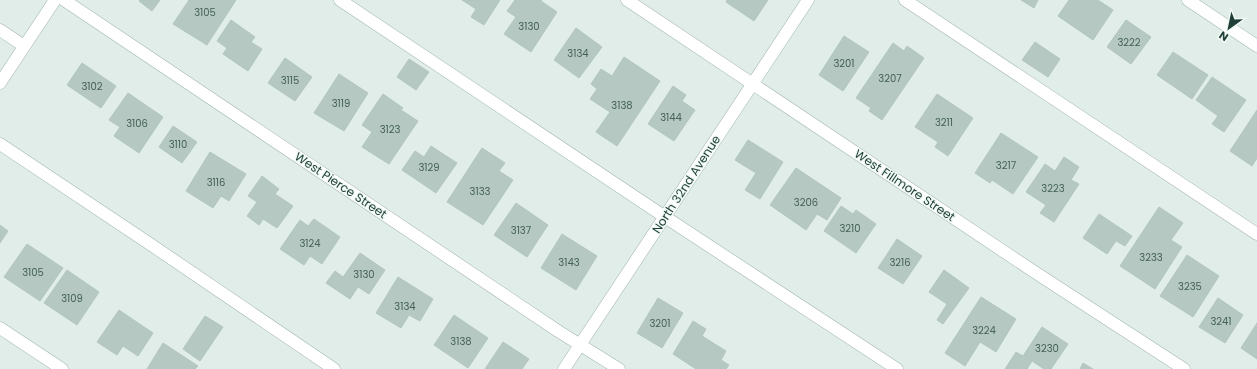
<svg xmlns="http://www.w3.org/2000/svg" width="1257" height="369" viewBox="0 0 1257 369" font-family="Poppins,sans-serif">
<rect width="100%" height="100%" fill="#e0ede8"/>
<g fill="#b5c8c1" stroke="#b2c7bf">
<path d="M140 0H160L152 11 139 1Z"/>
<path d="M189 0H236L207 45 173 24Z"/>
<path d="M462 0H500L484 25 471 17 476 9Z"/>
<path d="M515 0H542L541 1 557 12 531 52 504 34 516 17 507 11Z"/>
<path d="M727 0H768L754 21 726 2Z"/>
<path d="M1021 0H1038L1034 8Z"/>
<path d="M1069 0H1098L1113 10 1093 40 1058 16Z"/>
<path d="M231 20 255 37 251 42 262 49 248 71 223 54 227 48 217 41Z"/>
<path d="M1126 20 1151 37 1131 64 1107 47Z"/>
<path d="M576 28 602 47 579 78 554 60Z"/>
<path d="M844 36 869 52 843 91 819 75Z"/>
<path d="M1035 42 1060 59 1048 77 1022 60Z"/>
<path d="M893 43 904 51 907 46 924 58 882 120 869 111 871 108 856 98Z"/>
<path d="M1173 52 1208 75 1192 99 1157 75Z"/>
<path d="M624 57 660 81 617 146 596 132 610 112 590 99 597 89 591 84 601 69 612 76Z"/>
<path d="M285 58 312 77 295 101 268 83Z"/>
<path d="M409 59 429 72 416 90 397 77Z"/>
<path d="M82 63 116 86 101 108 67 85Z"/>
<path d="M339 74 368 93 344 131 314 113Z"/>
<path d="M1212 77 1246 100 1224 132 1212 124 1218 116 1196 100Z"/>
<path d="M673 86 686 95 682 101 695 110 674 141 648 124Z"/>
<path d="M128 93 163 117 139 153 114 136 120 127 109 120Z"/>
<path d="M383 94 403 108 401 110 418 121 389 164 362 147 372 132 362 125Z"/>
<path d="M937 94 973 118 948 156 935 147 938 142 915 127Z"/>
<path d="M1257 110V158L1252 166 1230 151Z"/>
<path d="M173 126 197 142 182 163 159 147Z"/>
<path d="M1001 133 1038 157 1013 194 992 180 990 183 975 173Z"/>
<path d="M748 140 783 162 760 199 745 190 756 173 735 160Z"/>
<path d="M431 146 457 163 436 193 402 170 415 151 424 157Z"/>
<path d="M482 148 505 163 499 171 513 180 483 225 447 202Z"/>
<path d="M210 152 246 174 229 201 221 196 213 208 186 191Z"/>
<path d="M1064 157 1079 167 1071 180 1079 184 1054 222 1040 213 1046 205 1026 192 1045 164 1055 171Z"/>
<path d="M796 168 841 198 827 220 817 214 806 230 770 205Z"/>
<path d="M262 176 279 189 275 194 293 206 277 228 263 219 259 225 247 216 257 202 248 196Z"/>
<path d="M516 203 548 225 527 257 494 235Z"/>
<path d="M841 206 853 214 856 210 876 224 856 253 824 231Z"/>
<path d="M1159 207 1183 223 1171 240 1182 247 1155 289 1120 266Z"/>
<path d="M1099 214 1132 236 1125 246 1116 241 1107 254 1083 238Z"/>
<path d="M314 219 340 237 322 264 310 256 304 265 280 249 300 220 308 226Z"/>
<path d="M0 225 8 231 0 243Z"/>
<path d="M562 234 597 256 576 290 541 268Z"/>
<path d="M897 239 922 256 903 284 878 268Z"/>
<path d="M27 244 63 268 40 301 4 277Z"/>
<path d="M360 253 385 270 369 294 358 287 350 299 326 283 335 271 343 277Z"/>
<path d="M1187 255 1219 276 1193 317 1160 296Z"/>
<path d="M67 270 99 292 77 325 44 303Z"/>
<path d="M944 270 969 288 943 324 937 320 947 304 929 292Z"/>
<path d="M398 277 433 299 420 321 409 315 401 328 376 313Z"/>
<path d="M981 297 1016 319 996 352 980 342 965 366 945 353Z"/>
<path d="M658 298 683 313 662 348 637 333Z"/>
<path d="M1218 298 1243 315 1225 343 1199 327Z"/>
<path d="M119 310 153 333 138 356 123 346 117 355 97 342Z"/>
<path d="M454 315 488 338 468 368 434 345Z"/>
<path d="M205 316 223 327 200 361 183 349Z"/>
<path d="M693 321 706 329 702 336 726 351 721 360 729 365 726 369H696L673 354Z"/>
<path d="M1257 323V359L1241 348Z"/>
<path d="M1042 327 1068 344 1051 369H1044L1032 361 1027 369H1005L1016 352 1023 356Z"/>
<path d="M503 342 529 359 522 369H485Z"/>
<path d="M163 343 198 366 195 369H147Z"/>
<path d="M1083 363 1093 369H1080Z"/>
</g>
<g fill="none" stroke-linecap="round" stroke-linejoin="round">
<g stroke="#a2b5b0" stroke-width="13">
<g id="minor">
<path d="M64 0 558 331 619 369"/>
<path d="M340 0 665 217 897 369"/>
<path d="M627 0 1033 271 1184 369"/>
<path d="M905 0 1257 234"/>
<path d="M1188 0 1257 46"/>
<path d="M0 30 24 46"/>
<path d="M0 83 55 0"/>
<path d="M0 144 147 242 334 369"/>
<path d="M0 328 62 369"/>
<path d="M564 369 808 0"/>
</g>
</g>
<use href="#minor" stroke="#fff" stroke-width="12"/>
</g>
<g text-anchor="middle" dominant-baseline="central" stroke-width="3" stroke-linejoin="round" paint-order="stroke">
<g font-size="10" fill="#44615a">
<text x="205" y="12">3105</text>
<text x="529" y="26">3130</text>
<text x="1129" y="42">3222</text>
<text x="578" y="53">3134</text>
<text x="844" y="63">3201</text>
<text x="890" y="78">3207</text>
<text x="290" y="80">3115</text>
<text x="92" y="86">3102</text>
<text x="341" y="103">3119</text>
<text x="622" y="105">3138</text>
<text x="671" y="117">3144</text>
<text x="944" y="122">3211</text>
<text x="137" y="123">3106</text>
<text x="390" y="129">3123</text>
<text x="178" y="144">3110</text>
<text x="1006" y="165">3217</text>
<text x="429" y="167">3129</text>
<text x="216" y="182">3116</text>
<text x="1053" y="188">3223</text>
<text x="480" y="191">3133</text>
<text x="806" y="202">3206</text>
<text x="850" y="228">3210</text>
<text x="521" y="230">3137</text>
<text x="310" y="243">3124</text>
<text x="1151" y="257">3233</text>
<text x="569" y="262">3143</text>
<text x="900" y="262">3216</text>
<text x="33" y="272">3105</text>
<text x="364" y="274">3130</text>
<text x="1190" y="286">3235</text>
<text x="72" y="298">3109</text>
<text x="405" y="306">3134</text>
<text x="1221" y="321">3241</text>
<text x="660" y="323">3201</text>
<text x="984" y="330">3224</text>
<text x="461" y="341">3138</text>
<text x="1047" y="348">3230</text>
</g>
<g font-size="12" fill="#1f3f38" stroke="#f1f9f5">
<text transform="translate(686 184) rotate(-57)">North 32nd Avenue</text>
<text transform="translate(341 185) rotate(34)">West Pierce Street</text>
<text transform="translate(905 185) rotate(34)">West Fillmore Street</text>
</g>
</g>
<g transform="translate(1229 28) rotate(213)" stroke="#f1f9f5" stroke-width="3" paint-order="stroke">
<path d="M0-3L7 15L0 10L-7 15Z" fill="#1f3f38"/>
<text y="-6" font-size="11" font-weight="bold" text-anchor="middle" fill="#1f3f38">N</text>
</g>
</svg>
